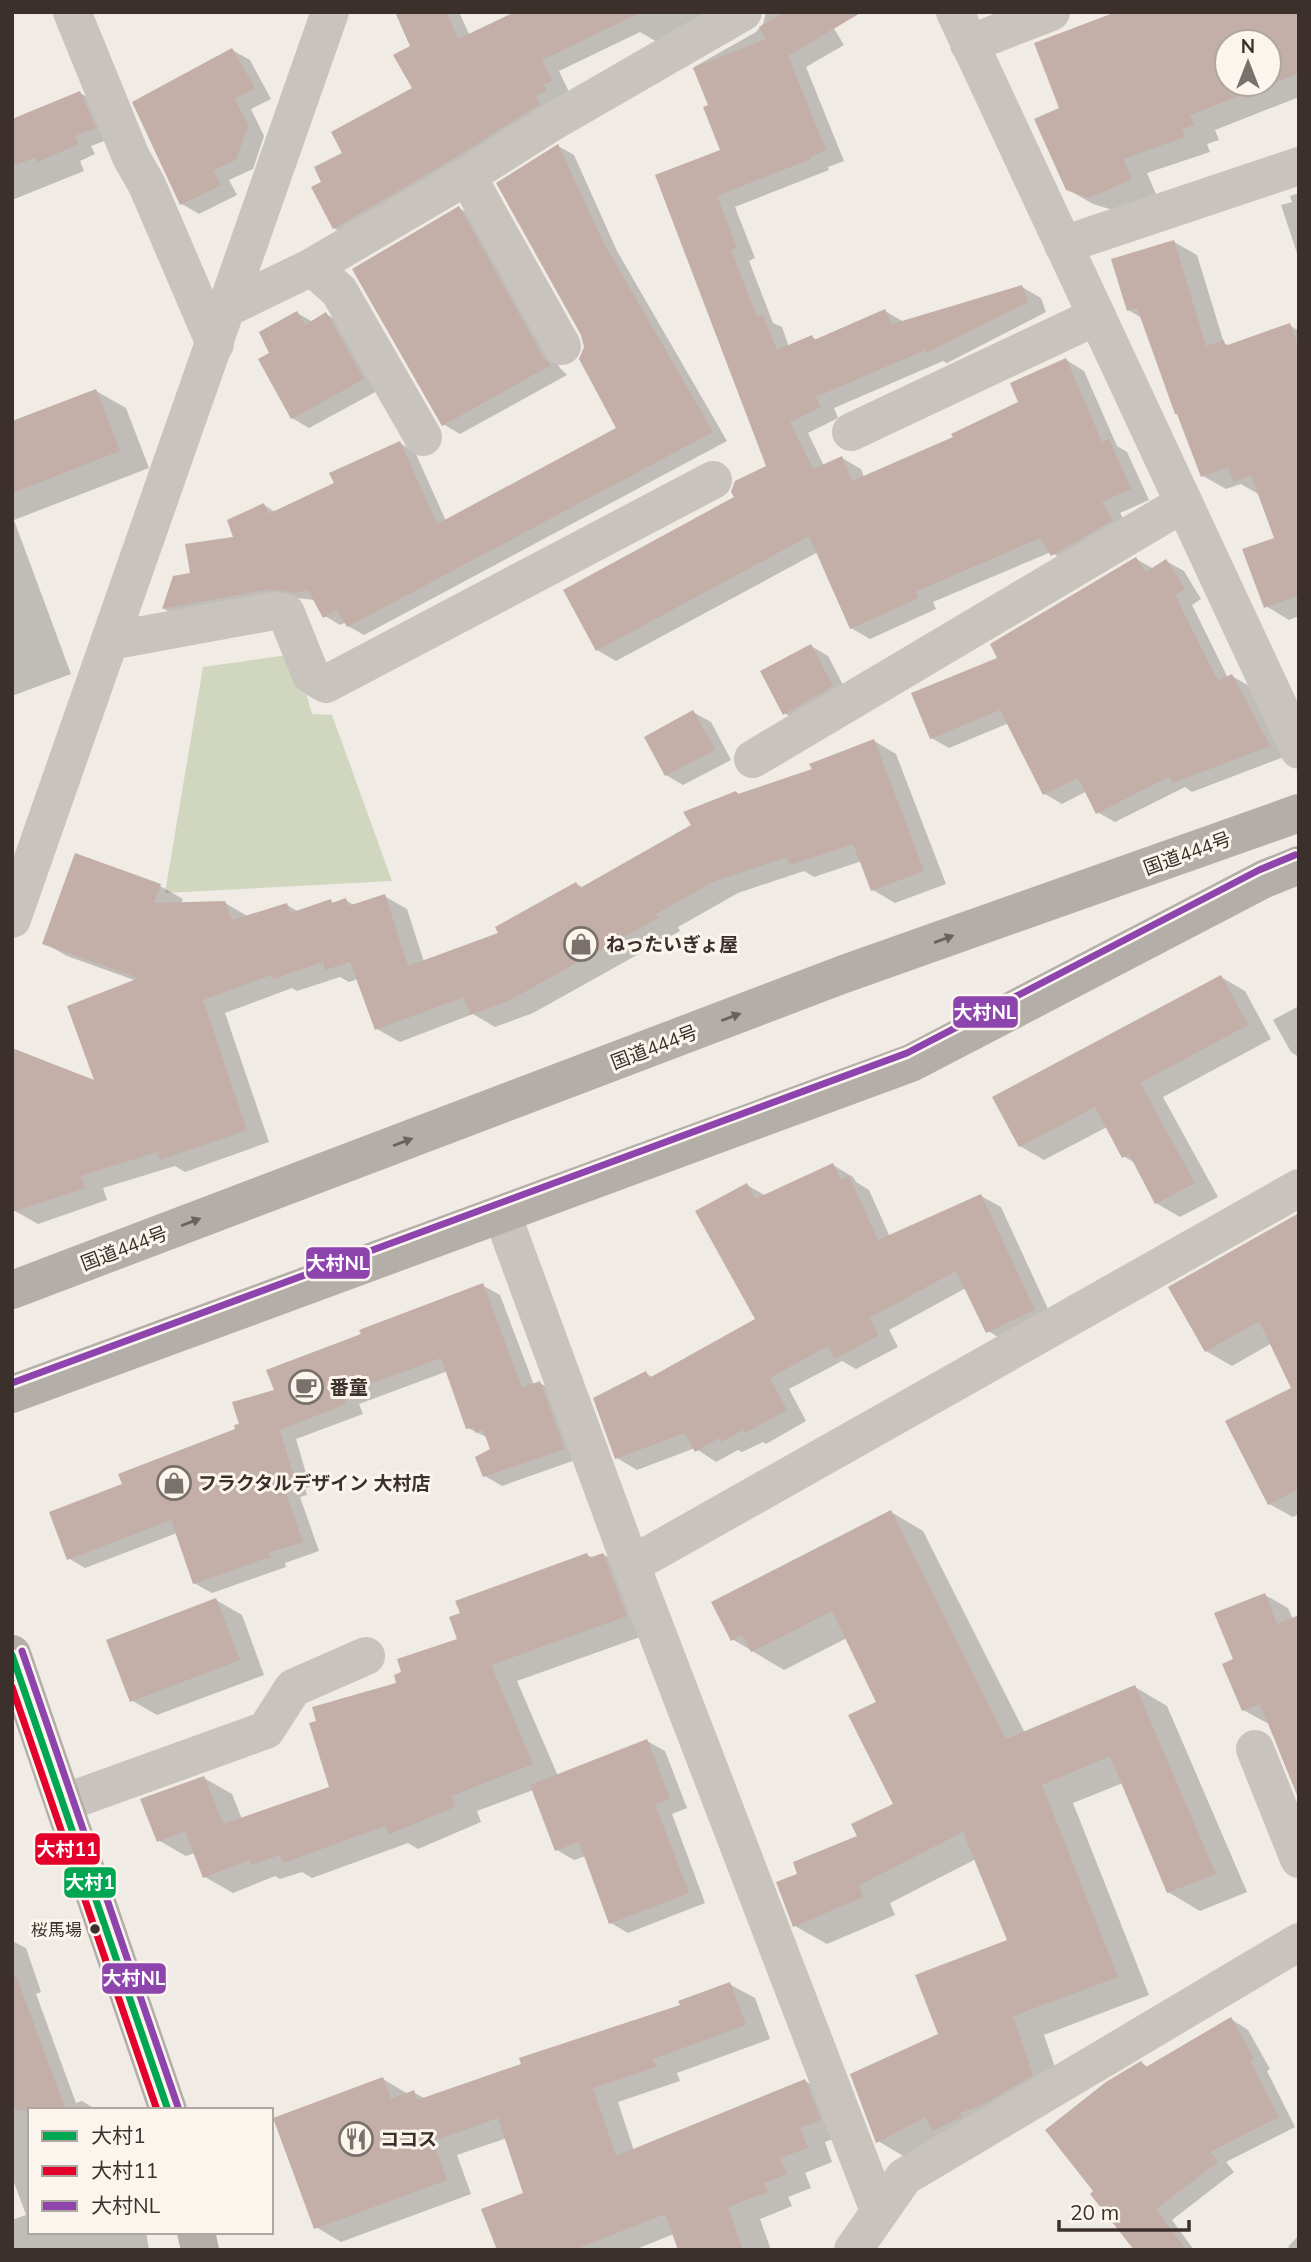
<svg xmlns="http://www.w3.org/2000/svg" width="1311" height="2262" viewBox="0 0 1311 2262" font-family="Mulish,'Noto Sans JP',sans-serif">
<rect width="100%" height="100%" fill="#f0ebe5"/>
<path fill="#d1d6bf" d="M295 654 312 714 332 715 392 881 165 893 203 667Z"/>
<g fill="#0003" fill-rule="evenodd">
<path d="M397 12H459L470 36 522 12H735L657 42 640 32 559 71 569 92 353 239 334 228 323 183 345 154 414 88 412 47Z"/>
<path d="M766 12H824L844 45 806 67 844 161 828 167 829 170 735 207 755 258 749 261 773 323 782 327 789 347 812 337 817 340 885 311 904 322 1022 287 1041 298 1046 312 947 363 943 361 834 408 838 418 808 433 824 466 842 458 861 469 864 477 955 438 1021 403 1066 360 1084 371 1117 446 1127 452 1149 500 1120 513 1131 531 1071 566 1051 552 933 602 936 609 870 639 851 628 818 552 616 661 597 650 736 498 768 467 657 176 722 151 710 106 694 67 756 32 763 24Z"/>
<path d="M1299 12V97L1215 130 1219 140 1207 144 1210 152 1147 173 1156 194 1116 211 1093 204 1067 189 1036 120ZM1227 42H1269V84H1227Z"/>
<path d="M232 50 250 60 271 99 251 109 264 136 253 169 229 180 237 195 199 214 182 204Z"/>
<path d="M80 93 98 103 112 138 91 146 95 154 80 161 84 171 12 200V125Z"/>
<path d="M558 146 574 155 617 251 727 441 364 635 348 626 346 622 340 625 325 616 315 600 287 597 179 617 164 609 192 574 235 539 264 505 275 512 336 483 400 443 415 452 446 521 618 429 586 347Z"/>
<path d="M1299 193V259L1281 205 1292 202 1290 196Z"/>
<path d="M459 208 476 218 560 368 567 375 460 434 443 424Z"/>
<path d="M1174 242 1197 255 1224 343 1230 346 1289 325 1299 331V616L1289 620 1266 606 1276 539 1260 495 1241 484 1226 489 1203 476 1142 318 1128 310Z"/>
<path d="M297 313 313 322 326 314 343 324 381 389 309 428 292 418 272 353Z"/>
<path d="M96 391 126 408 149 468 14 520 71 674 12 696V423Z"/>
<path d="M1136 559 1154 569 1166 561 1184 571 1201 599 1192 605 1228 678 1232 676 1249 686 1286 756 1192 792 1185 787 1115 822 1097 812 1087 791 1062 804 1045 794 1009 723 949 748 931 738 1000 658Z"/>
<path d="M811 646 828 656 849 696 802 723 784 713Z"/>
<path d="M693 712 711 722 731 760 683 785 666 775Z"/>
<path d="M874 741 896 754 946 884 895 903 873 890 862 861 814 877 804 871 738 893 678 927 680 931 533 1013 495 1027 473 1014 400 1042 377 1029 358 979 349 982 340 977 297 991 292 988 225 1013 269 1142 185 1172 175 1166 103 1188 107 1200 38 1224 15 1211 97 1083 137 981 67 956 44 943 160 886 183 899 181 904 225 903 249 917 287 905 299 912 330 901 335 904 346 900 355 906 384 896 407 909 424 962 500 934 576 884 584 888 693 826 740 795 814 770Z"/>
<path d="M1221 977 1245 991 1271 1039 1163 1097 1218 1197 1180 1217 1156 1203 1135 1163 1123 1156 1107 1127 1044 1160 1020 1146Z"/>
<path d="M1299 1006V1057L1291 1052 1273 1020Z"/>
<path d="M833 1165 853 1177 856 1182 869 1190 890 1237 981 1196 1001 1207 1054 1322 1008 1343 988 1331 966 1288 889 1330 898 1347 856 1369 842 1361 789 1389 806 1421 766 1444 763 1442 742 1452 738 1450 716 1462 695 1448 637 1470 617 1458 646 1373 653 1378 757 1320 747 1185 766 1196Z"/>
<path d="M1299 1214 1272 1343 1232 1366 1206 1351Z"/>
<path d="M482 1285 500 1295 534 1385 540 1383 557 1393 581 1458 502 1486 485 1476 492 1450 486 1437 468 1428 448 1371 359 1404 363 1414 296 1439 310 1487 305 1488 307 1495 300 1497 319 1551 285 1563 286 1567 212 1593 194 1583 177 1533 85 1568 68 1558 124 1485 237 1430 276 1391 363 1335Z"/>
<path d="M1299 1386V1514L1293 1517 1269 1504Z"/>
<path d="M891 1512 923 1531 1025 1733 1135 1687 1167 1706 1247 1892 1200 1911 1168 1892 1123 1783 1073 1803 1149 1995 1044 2035 1064 2093 910 2160 878 2141 941 2035 1010 1941 976 1859 890 1903 895 1915 827 1944 795 1926 799 1875 860 1837 895 1805 879 1702 847 1638 784 1670 732 1639Z"/>
<path d="M603 1554 631 1571 654 1632 517 1681 558 1776 647 1741 665 1751 687 1808 672 1814 705 1903 628 1933 611 1923 586 1856 574 1860 557 1850 533 1790 477 1811 481 1822 418 1849 408 1843 312 1878 302 1872 280 1879 275 1876 233 1893 205 1877 195 1853 186 1856 158 1840 204 1778 232 1794 242 1819 331 1788 399 1684 459 1640 587 1555 593 1558Z"/>
<path d="M1265 1595 1288 1608 1293 1619 1299 1617V1795L1270 1722 1267 1723 1243 1710 1235 1660Z"/>
<path d="M216 1600 242 1615 264 1675 157 1715 131 1700Z"/>
<path d="M12 1941 26 1948 41 1992 36 1994 76 2103 82 2101 97 2110H30V2232H146L149 2250H12V2220L26 2215 12 2177Z"/>
<path d="M729 1984 755 1998 770 2039 677 2073 680 2081 618 2102 634 2151 805 2081 830 2095 845 2135 825 2142 832 2162 805 2173 811 2188 788 2197 792 2206 760 2219 771 2250H680L674 2234 634 2250H498L525 2194 507 2138 457 2155 471 2194 341 2242 316 2227 383 2079 408 2094 413 2092 426 2099 682 2006Z"/>
<path d="M1231 2019 1248 2030 1270 2069 1267 2071 1295 2127 1226 2162 1234 2172 1172 2220 1194 2250H1136L1141 2063 1148 2067Z"/>
<path d="M1299 2235V2250H1291L1288 2247Z"/>
</g>
<g fill="#c3afa7" fill-rule="evenodd">
<path d="M395 12H446L458 39 515 12H642L542 60 552 81 544 85 547 91 536 96 540 104 456 157 333 229 311 187 321 182 314 167 342 153 331 132 412 88 393 55 410 46Z"/>
<path d="M784 12H862L788 56 826 150 810 157 811 159 717 196 737 248 731 250 757 317 763 315 777 350 812 335 814 340 885 309 892 324 1022 285 1028 302 926 353 925 350 816 397 821 407 790 422 813 469 842 456 852 481 953 437 951 434 1018 402 1010 383 1066 358 1102 442 1109 439 1131 489 1102 502 1113 520 1051 556 1040 538 915 592 919 598 850 629 809 536 596 651 563 590 734 497 731 492 735 481 766 466 655 175 720 150 703 107 708 105 693 68 766 39 759 27Z"/>
<path d="M1116 12H1299V73L1190 115 1194 125 1182 129 1185 137 1123 159 1132 179 1089 198 1066 190 1034 119 1059 108 1034 43ZM1227 42H1269V84H1227Z"/>
<path d="M232 48 255 88 235 99 248 125 236 160 213 170 221 185 180 205 132 102Z"/>
<path d="M80 91 96 128 75 136 79 144 37 162 35 158 12 166V119Z"/>
<path d="M558 144 602 240 713 432 347 627 337 610 323 618 308 590 294 593 270 589 162 609 173 576 190 573 185 544 233 537 227 520 264 503 268 514 334 483 329 473 400 441 437 524 616 428 579 359 584 347 581 335 496 183Z"/>
<path d="M459 206 543 357 551 365 442 426 352 269Z"/>
<path d="M1174 240 1206 346 1224 340 1225 346 1290 323 1299 349V595L1264 608 1242 549 1274 538 1251 475 1234 482 1228 467 1201 477 1177 414H1175L1137 308 1127 311 1111 259Z"/>
<path d="M297 311 305 325 326 312 364 379 291 419 258 359 269 353 259 332Z"/>
<path d="M96 389 120 451 12 493V421Z"/>
<path d="M1136 557 1146 572 1166 559 1185 589 1175 595 1218 681 1232 674 1270 746 1173 783 1170 776 1096 814 1078 778 1043 795 1000 710 930 739 911 693 997 658 990 644Z"/>
<path d="M811 644 833 686 783 715 760 671Z"/>
<path d="M693 710 715 750 665 776 644 737Z"/>
<path d="M874 739 924 871 871 891 853 844 790 865 787 857 715 881 656 914 658 918 510 1000 470 1015 464 997 375 1030 350 962 325 970 323 962 273 979 271 975 203 1000 247 1130 160 1160 157 1152 81 1176 85 1188 12 1212V1048L94 1080 67 1006 139 978 42 944 75 853 161 884 154 903 225 901 232 920 287 903 290 913 331 899 332 903 346 898 348 906 385 894 408 966 498 933 495 927 576 882 580 888 691 825 683 812 736 791 738 794 812 769 809 764Z"/>
<path d="M1221 975 1248 1025 1140 1083 1195 1183 1155 1204 1129 1154 1122 1158 1095 1107 1019 1147 992 1097Z"/>
<path d="M833 1163 841 1180 849 1176 878 1240 981 1194 1035 1310 986 1333 956 1271 869 1318 879 1335 835 1359 828 1346 770 1378 787 1410 745 1433 743 1430 721 1442 719 1438 695 1452 685 1433 615 1459 593 1398 646 1371 649 1378 755 1319 695 1211 747 1183 755 1199Z"/>
<path d="M1299 1213V1489L1268 1505 1225 1421 1291 1388 1259 1321 1205 1352 1168 1287Z"/>
<path d="M483 1283 522 1388 540 1381 565 1449 483 1477 475 1457 490 1449 483 1430 475 1433 474 1427 466 1429 441 1358 342 1394 346 1404 280 1430 294 1477 288 1478 291 1486 284 1488 303 1542 268 1553 270 1557 193 1584 171 1520 67 1560 49 1512 122 1484 118 1474 235 1429 234 1425 239 1424 232 1402 274 1390 266 1370 361 1334 359 1330Z"/>
<path d="M891 1510 1006 1739 1135 1685 1216 1874 1167 1893 1110 1756 1042 1785 1118 1977 1013 2016 1033 2075 982 2105 960 2113 962 2117 932 2131 926 2117 876 2143 850 2074 938 2034 915 1975 1007 1940 963 1832 859 1885 863 1897 793 1927 776 1882 797 1874 793 1862 857 1836 851 1824 893 1804 848 1715 876 1702 832 1611 751 1652 742 1635 731 1641 711 1602Z"/>
<path d="M587 1553 589 1558 603 1553 627 1616 491 1665 533 1764 451 1796 455 1807 389 1834 385 1826 283 1863 280 1855 251 1865 250 1860 203 1878 185 1831 157 1842 140 1799 204 1776 223 1824 329 1787 309 1723 316 1721 312 1707 396 1683 394 1675 401 1672 397 1659 457 1639 449 1617 460 1613 455 1601Z"/>
<path d="M1265 1593 1277 1624 1299 1615 1297 1795 1260 1704 1242 1711 1222 1664 1233 1659 1214 1613Z"/>
<path d="M216 1598 240 1660 130 1702 106 1640Z"/>
<path d="M647 1739 670 1799 655 1804 689 1893 609 1924 579 1842 555 1851 530 1785Z"/>
<path d="M16 1976 66 2110H12V1977Z"/>
<path d="M730 1982 746 2025 653 2059 656 2067 593 2088 616 2156 805 2079 821 2120 800 2128 808 2148 780 2158 787 2174 764 2183 768 2192 728 2207 743 2250H678L665 2214 574 2250H497L481 2209 523 2193 498 2118 433 2141 447 2180 314 2229 273 2118 383 2077 391 2099 414 2090 417 2100 521 2064 519 2058 680 2005 678 2001Z"/>
<path d="M1231 2017 1254 2059 1250 2061 1279 2117 1210 2152 1218 2162 1156 2209 1186 2250H1134L1090 2194 1093 2191 1045 2130 1106 2082 1141 2061 1146 2067Z"/>
</g>
<g fill="none" stroke-linecap="round" stroke-linejoin="round">
<g stroke="#c9c3be" stroke-width="38">
<path d="M72 12 131 157 147 185 215 344"/>
<path d="M955 12 1299 750"/>
<path d="M969 44 1051 12"/>
<path d="M467 176 562 346"/>
<path d="M1063 245 1299 166"/>
<path d="M312 267 339 291 423 437"/>
<path d="M225 309 312 267 467 176 554 121 743 12"/>
<path d="M851 432 1097 316"/>
<path d="M110 641 274 611 286 613 311 675 326 684 713 480"/>
<path d="M753 759 1184 503"/>
<path d="M502 1214 631 1565 879 2211"/>
<path d="M631 1565 1299 1188"/>
<path d="M1255 1749 1299 1859"/>
<path d="M64 1803 266 1730 293 1688 366 1656"/>
<path d="M853 2250 904 2177 1299 1942"/>
</g>
<path stroke="#c9c3be" stroke-width="38" d="M12 919 330 12"/>
<g stroke="#b4aea8" stroke-width="38">
<path d="M12 1290 844 974 1299 813"/>
<path d="M12 1394 911 1063 1264 879 1299 865"/>
<path d="M12 1654 168 2110"/>
<path d="M196 2232 200 2250"/>
</g>
<g stroke="#fbf5ee" stroke-width="12">
<path id="bus-1" d="M12 1655 168 2110"/>
</g>
<g stroke="#fbf5ee" stroke-width="12">
<path id="bus-2" d="M12 1687 157 2110"/>
</g>
<g stroke="#fbf5ee" stroke-width="12">
<g id="bus-3">
<path d="M12 1383 907 1053 1259 870 1295 855"/>
<path d="M22 1651 178 2107"/>
</g>
</g>
<use href="#bus-1" stroke="#00a651" stroke-width="7"/>
<use href="#bus-2" stroke="#e4002b" stroke-width="7"/>
<use href="#bus-3" stroke="#8e44ad" stroke-width="7"/>
</g>
<defs><path id="oneway-solid" d="M-6-.8H1V-3.2L6.5 0L1 3.2V.8H-6Z" transform="scale(1.75)"/></defs>
<g fill="#6b625d">
<use href="#oneway-solid" transform="translate(944 939) rotate(-20)"/>
<use href="#oneway-solid" transform="translate(731 1017) rotate(-21)"/>
<use href="#oneway-solid" transform="translate(403 1142) rotate(-21)"/>
<use href="#oneway-solid" transform="translate(191 1222) rotate(-21)"/>
</g>
<defs>
<g id="shop-ring" transform="scale(1.75)"><circle r="9.5" fill="#fbf5ee" stroke="#7a716c" stroke-width="1.5"/><path d="M-5-2.5h2.3a2.7 3.5 0 0 1 5.4 0H5L5.5 6h-11ZM-1.5-2.5h3a1.5 2.3 0 0 0-3 0Z" fill="#7a716c"/></g>
<g id="cafe-ring" transform="scale(1.75)"><circle r="9.5" fill="#fbf5ee" stroke="#7a716c" stroke-width="1.5"/><path d="M-5.5-4.5H6V0H3Q3 3.5 0 3.5H-2.5Q-5.5 3.5-5.5 0ZM3-3.2v2h1.7v-2ZM-6 4.5H4V6H-6Z" fill="#7a716c"/></g>
<g id="restaurant-ring" transform="scale(1.75)"><circle r="9.5" fill="#fbf5ee" stroke="#7a716c" stroke-width="1.5"/><path d="M-5-6h1v4h1v-4h1v4h1v-4h1v5L-1.5 .5V6h-2V.5L-5-1ZM5-6V6H3V1.5H1.5Q1.5-4 5-6Z" fill="#7a716c"/></g>
</defs>
<g fill-rule="evenodd">
<use href="#shop-ring" x="581" y="944"/>
<use href="#cafe-ring" x="306" y="1387"/>
<use href="#shop-ring" x="174" y="1483"/>
<use href="#restaurant-ring" x="356" y="2139"/>
</g>
<circle fill="#3b302b" stroke="#fbf5ee" stroke-width="2.5" cx="95" cy="1929" r="6"/>
<g text-anchor="middle" dominant-baseline="central" stroke-width="6" stroke-linejoin="round" paint-order="stroke">
<g font-size="17" fill="#3b302b" stroke="#fbf5ee" text-anchor="end">
<text x="82" y="1929">桜馬場</text>
</g>
<g font-size="19" fill="#3b302b" stroke="#fbf5ee">
<text transform="translate(1187 853) rotate(-20)">国道444号</text>
<text transform="translate(654 1047) rotate(-21)">国道444号</text>
<text transform="translate(124 1248) rotate(-21)">国道444号</text>
</g>
<g font-size="19" font-weight="bold" fill="#3b302b" stroke="#fbf5ee" text-anchor="start">
<text x="606" y="944">ねったいぎょ屋</text>
<text x="330" y="1387">番童</text>
<text x="198" y="1483">フラクタルデザイン 大村店</text>
<text x="380" y="2139">ココス</text>
</g>
</g>
<g stroke="#fbf5ee" stroke-width="2.5">
<rect x="952" y="995" width="67" height="34" rx="7" fill="#8e44ad"/>
<rect x="305" y="1246" width="66" height="34" rx="7" fill="#8e44ad"/>
<rect x="34" y="1832" width="67" height="34" rx="7" fill="#e4002b"/>
<rect x="63" y="1866" width="54" height="33" rx="7" fill="#00a651"/>
<rect x="101" y="1962" width="66" height="33" rx="7" fill="#8e44ad"/>
</g>
<g font-size="19" text-anchor="middle" font-weight="bold" fill="#fff">
<text x="985" y="1019">大村NL</text>
<text x="338" y="1270">大村NL</text>
<text x="67" y="1856">大村11</text>
<text x="90" y="1889">大村1</text>
<text x="134" y="1985">大村NL</text>
</g>
<rect width="1311" height="2262" fill="none" stroke="#3b302b" stroke-width="28"/>
<rect x="28" y="2108" width="245" height="126" fill="#fbf5ee" stroke="#aea6a0" stroke-width="2"/>
<rect x="42" y="2131" width="35" height="10" fill="#00a651" stroke="#aea6a0" stroke-width="2"/>
<text x="91" y="2143" font-size="21" fill="#3b302b">大村1</text>
<rect x="42" y="2166" width="35" height="10" fill="#e4002b" stroke="#aea6a0" stroke-width="2"/>
<text x="91" y="2178" font-size="21" fill="#3b302b">大村11</text>
<rect x="42" y="2201" width="35" height="10" fill="#8e44ad" stroke="#aea6a0" stroke-width="2"/>
<text x="91" y="2213" font-size="21" fill="#3b302b">大村NL</text>
<g transform="translate(1248 63)"><circle r="33" fill="#fbf5ee" stroke="#aea6a0" stroke-width="2"/>
<path d="M0-5L12 26L0 18L-12 26Z" fill="#7a716c"/>
<text y="-10" font-size="19" font-weight="bold" text-anchor="middle" fill="#3b302b">N</text>
</g>
<path d="M1059 2220v10h130v-10" fill="none" stroke="#3b302b" stroke-width="3.5"/>
<text x="1070" y="2220" font-size="21" fill="#3b302b" stroke="#fbf5ee" stroke-width="5" paint-order="stroke">20 m</text>
</svg>
